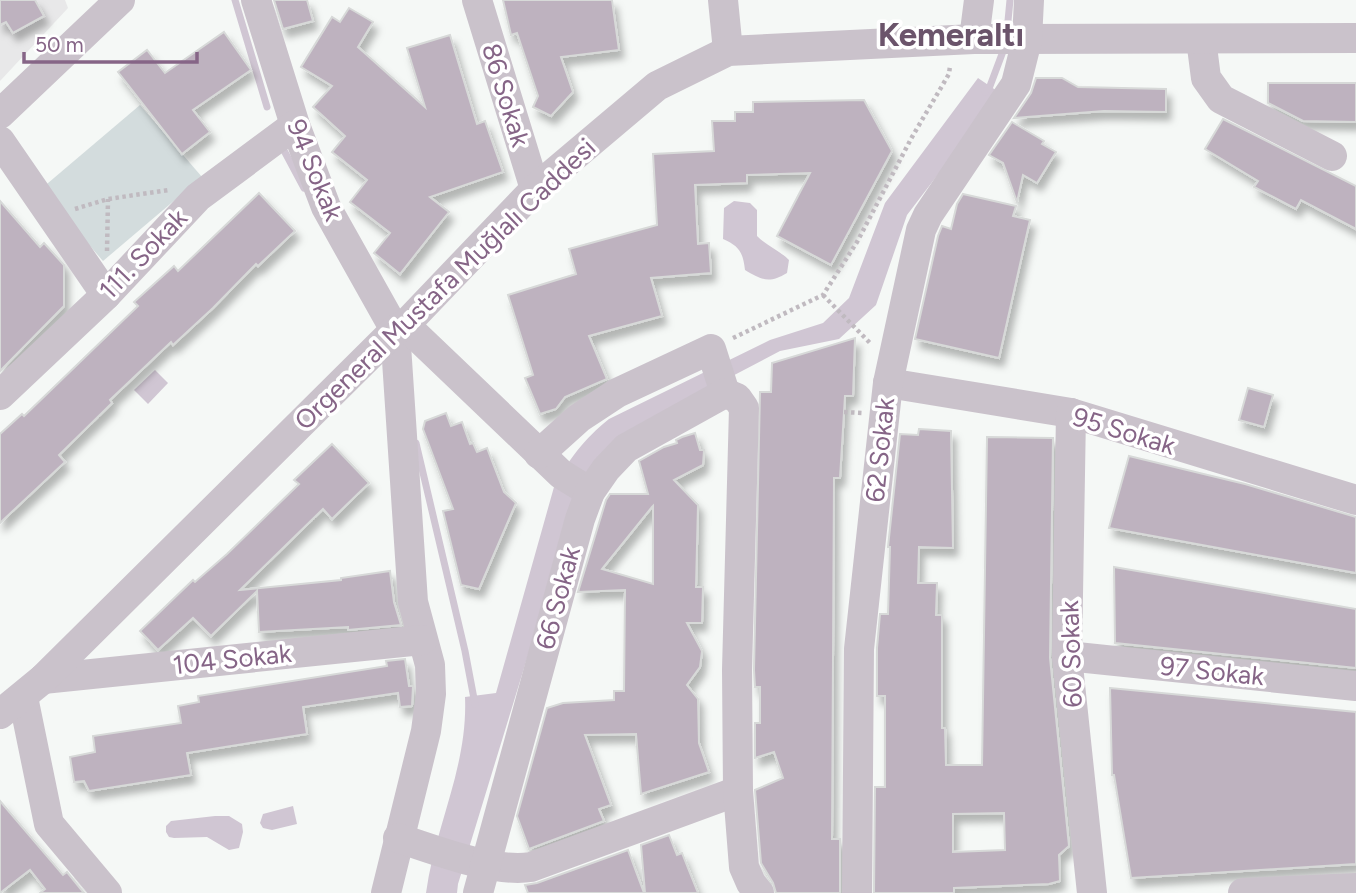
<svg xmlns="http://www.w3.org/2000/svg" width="1356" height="893" viewBox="0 0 1356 893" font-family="Figtree,sans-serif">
<defs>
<filter id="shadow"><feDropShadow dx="4.5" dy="8" stdDeviation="3.5" flood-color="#0004"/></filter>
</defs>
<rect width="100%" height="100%" fill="#f5f8f6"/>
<path fill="#e8e8e9" d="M0 0H65L68 8 0 81Z"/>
<path fill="#d3dcdd" d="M140 105 202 177 103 261 41 189Z"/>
<g fill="#d0c6d3">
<path d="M978 78 1000 93 907 215 876 305 839 339 780 351 656 416 576 498 458 884 457 893H426C435 826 468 767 465 697L496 693 554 487C569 459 584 439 609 419L770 340 823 323 849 298 885 203Z"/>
<path d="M734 201 750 203 757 210V236C767 246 779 250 789 260L787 273C769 284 762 280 745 270 743 252 739 246 723 239L724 208Z"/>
<path d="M155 370 168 383 148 404 134 390Z"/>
<path d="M293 806 297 824 272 830 263 828 260 823 263 814Z"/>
<path d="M215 816H229L242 824 243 832 239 848 229 850 207 837 174 838 169 837 166 832V826L171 821Z"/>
</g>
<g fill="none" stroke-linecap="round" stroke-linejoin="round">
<g stroke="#d0c6d3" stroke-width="7">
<path d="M235 0 267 107"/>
<path d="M1007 31 1010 0"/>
<path d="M985 92 990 86 1005 46"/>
<path d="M280 143 304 188"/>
<path d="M416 443 465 651 475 704"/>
</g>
</g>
<g fill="#beb2bf" stroke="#d7d9d8" stroke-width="2" fill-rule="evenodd" filter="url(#shadow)">
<path d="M0 0H35L44 16 13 33 6 22 0 25Z"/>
<path d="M274 0H307L313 21 283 29Z"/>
<path d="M503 0H612L619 50 561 57 573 92 551 116 533 107 538 96 517 33 511 35Z"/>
<path d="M349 8 373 22 358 47 425 107 407 48 450 35 477 124 485 121 503 172 430 197 449 212 400 274 374 253 390 233 350 202 367 180 332 152 345 136 313 107 332 86 301 67 332 17 340 22Z"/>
<path d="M224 32 251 70 193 110 210 132 182 154 118 72 147 50 165 73Z"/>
<path d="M1036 78H1062L1078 87 1166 89V112L1104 111 1014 118 1031 93Z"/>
<path d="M1268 83H1356V122L1303 121 1268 103Z"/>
<path d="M864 100 892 151 831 265 777 236 810 173 747 175V183L695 185 698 244 709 243 711 273 651 278 662 316 589 336 607 379 565 397 556 409 540 414 525 378 533 375 508 295 576 274 569 249 657 225 653 154 714 151 712 121H735V112H753V102Z"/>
<path d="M1223 119 1356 186V229L1301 200 1296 209 1254 187 1258 181 1205 149Z"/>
<path d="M1012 122 1044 141 1042 144 1056 152 1037 183 1023 175 1017 202 1003 163 989 155Z"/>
<path d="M259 193 295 231 258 266 256 264 213 308 173 345 171 342 110 400 112 403 59 455 65 462 0 523V434L22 414 24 416 138 306 134 302 174 266 178 271Z"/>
<path d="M963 194 1016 206 1013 216 1030 220 999 358 915 339 938 236 942 226 951 229 957 204Z"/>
<path d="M0 201 40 247 44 243 64 265V306L0 371Z"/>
<path d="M855 338 853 396H845L840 478H834L832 839H840V893H776L773 883 761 863 755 790 783 778 774 752 755 758V723H760V687H755L754 670 760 392H771L772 363Z"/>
<path d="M1248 388 1273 395 1264 427 1239 420Z"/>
<path d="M446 413 451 426 462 422 470 444 473 443 477 452 487 448 504 492 516 503 479 589 461 585 443 511 453 509 423 429 425 421Z"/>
<path d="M919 429 951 431 953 548 919 547 918 583H937L936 615H942V728H945L946 765H982L987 437 1053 438 1050 658 1069 846 1059 855 1060 881 1049 884 954 888V893H874L875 787H885V696H877V648L880 614H888L890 547H888L900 434 918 435ZM1004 813 1005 850 953 852V814Z"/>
<path d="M695 433 700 450H704L703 465 674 480 698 505 696 587H703L702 623H687L702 651 700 667 687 685 698 699 699 743 709 772 641 794 636 734 585 735 611 805 599 809 604 821 529 849 517 816 547 708 563 703 614 700V691H624L625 590 578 592 606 500 610 494H648L639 461 664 447 677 443 676 440 682 437ZM653 506V584L602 569 652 507Z"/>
<path d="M332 444 369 483 332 519 323 509 240 590 341 580V578L390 571 394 602 401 625 348 630V627L259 632 257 591 211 636 193 618 158 650 140 631 193 580 195 582 227 554 299 484 294 480Z"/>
<path d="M1129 456 1245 484 1356 517V573L1109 528Z"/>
<path d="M1114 567 1356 609V668L1115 643Z"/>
<path d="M405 659 409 686H413L412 706 400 707 398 693 303 707 307 734 187 753 191 775 89 791 84 781 74 782 70 757 95 752 93 736 181 723 178 706 199 702 198 696 387 666 386 661Z"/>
<path d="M1110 688 1356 712V864L1131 878 1114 775H1112Z"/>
<path d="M0 801 63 875 67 872 84 893H40L45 889 30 870 0 893Z"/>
<path d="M669 835 677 855 682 853 698 893H645L641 845Z"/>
<path d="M628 850 644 893H528L525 885 537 883Z"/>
</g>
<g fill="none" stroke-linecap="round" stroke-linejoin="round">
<g stroke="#c0bac0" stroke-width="4.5" stroke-dasharray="3.5 3.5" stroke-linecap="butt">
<path d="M75 209 108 199 169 190"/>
<path d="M107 251 108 199"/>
<path d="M823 295 871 344"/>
<path d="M733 338 823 295 857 242 912 137 949 74 950 66"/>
<path d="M844 412 862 413"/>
</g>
<g stroke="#cac2cb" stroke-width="30">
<path d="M256 0 295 125 326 207 395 330 413 602 430 665 431 694 426 731 386 893"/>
<path d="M477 0 535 189"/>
<path d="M723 0 728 51"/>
<path d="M974 39 979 0"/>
<path d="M1201 39 1206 78 1221 99 1332 156"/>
<path d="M0 114 120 0"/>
<path d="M0 141 106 295"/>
<path d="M405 325 561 474 590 492"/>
<path d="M888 383 1071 413 1356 500"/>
<path d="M0 395 106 295 198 197 295 125"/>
<path d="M1071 413 1067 656 1092 893"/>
<path d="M539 454 579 418 617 393 711 349 725 393"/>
<path d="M1067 656 1356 686"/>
<path d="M43 679 422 640"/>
<path d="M23 697 49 824 107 893"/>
<path d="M0 714 43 679 395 330 405 325 535 189 657 86 728 51 974 39 1356 38"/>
<path d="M398 838C436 850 493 873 531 867L738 791"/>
<path d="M478 893 580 519 590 492 606 469 626 448 725 393 737 398 744 408 737 670 738 791 744 867 751 883 759 893"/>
<path d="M857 893 859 649 888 383 921 230 928 215 1016 84 1027 40 1029 0"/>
<path d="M1243 893 1356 888"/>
</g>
</g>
<g text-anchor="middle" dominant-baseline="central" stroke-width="7" stroke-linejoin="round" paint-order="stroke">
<g font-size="26" fill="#866587" stroke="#fff">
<text transform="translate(506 95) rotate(73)">86 Sokak</text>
<text transform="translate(315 170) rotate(68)">94 Sokak</text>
<text transform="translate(143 254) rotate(-46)">111. Sokak</text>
<text transform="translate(445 284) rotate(-44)">Orgeneral Mustafa Muğlalı Caddesi</text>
<text transform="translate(1124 431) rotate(17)">95 Sokak</text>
<text transform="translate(880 450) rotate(-84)">62 Sokak</text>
<text transform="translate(558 598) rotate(-75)">66 Sokak</text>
<text transform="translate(1071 654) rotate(-92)">60 Sokak</text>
<text transform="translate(232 659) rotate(-6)">104 Sokak</text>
<text transform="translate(1212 671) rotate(6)">97 Sokak</text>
</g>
<g font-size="33" font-weight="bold" fill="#6b546b" stroke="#fff">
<text x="951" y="34">Kemeraltı</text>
</g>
</g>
<path d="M24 52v10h173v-10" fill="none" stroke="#866587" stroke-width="3.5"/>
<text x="35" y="52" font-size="21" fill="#866587" stroke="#ffffff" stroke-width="5" paint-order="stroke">50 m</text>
</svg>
